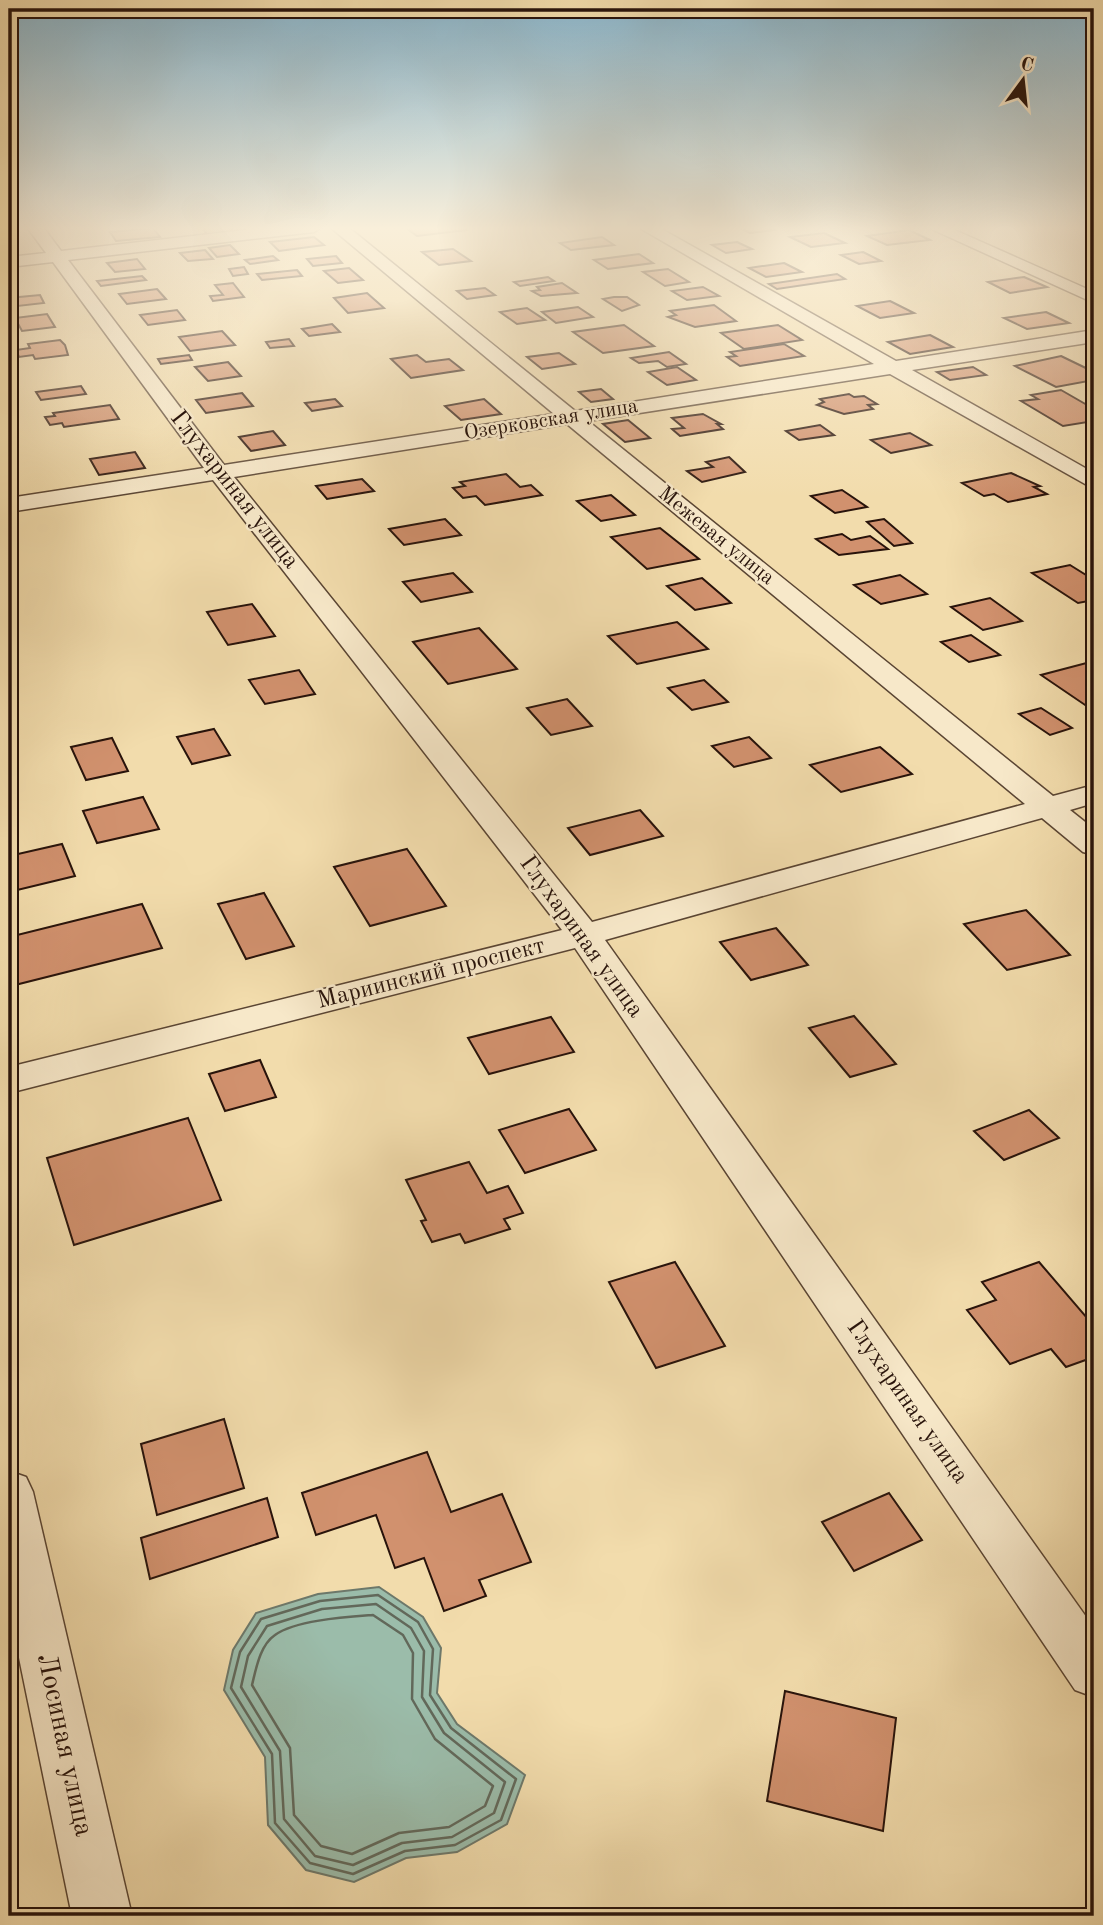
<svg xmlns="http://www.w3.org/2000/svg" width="1103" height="1925" viewBox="0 0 1103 1925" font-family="'Old Standard TT',serif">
<rect width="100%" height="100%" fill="#f2dcac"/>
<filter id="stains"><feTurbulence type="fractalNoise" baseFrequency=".00286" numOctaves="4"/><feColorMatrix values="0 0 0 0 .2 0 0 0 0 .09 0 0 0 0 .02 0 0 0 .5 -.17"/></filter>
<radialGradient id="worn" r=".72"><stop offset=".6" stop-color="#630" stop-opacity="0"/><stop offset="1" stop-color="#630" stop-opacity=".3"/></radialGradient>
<path fill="#9bbcaa" stroke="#6d786a" stroke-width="2" d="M379 1587 423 1617 441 1648 437 1693 457 1724 525 1775 507 1824 457 1852 406 1858 354 1882 306 1870 268 1825 265 1757 224 1690 233 1650 256 1613 318 1594Z"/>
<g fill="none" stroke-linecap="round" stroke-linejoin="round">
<g stroke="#62685a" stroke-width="2.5">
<path d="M378 1595 418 1622 433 1649 430 1695 451 1728 516 1779 501 1820 455 1845 405 1851 353 1874 310 1863 275 1823 272 1754 231 1688 240 1652 261 1619 320 1601Z"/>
<path d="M376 1604 411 1628 424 1651 422 1697 444 1733 505 1782 494 1813 452 1837 402 1843 353 1865 315 1856 284 1819 280 1751 241 1687 248 1656 267 1626 322 1609Z"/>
<path d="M373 1615 403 1635 413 1653 412 1699 435 1739 493 1786 485 1806 449 1827 399 1833 352 1854 321 1846 294 1815 290 1748 252 1685C256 1669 260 1645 275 1635 296 1620 347 1617 373 1615Z"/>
</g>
</g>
<g fill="#d1916e" stroke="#28130b" stroke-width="2">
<path d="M201 227H229L234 232 208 235Z"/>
<path d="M405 227H462L466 230 417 236Z"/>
<path d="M738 227H768L774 230 750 233Z"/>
<path d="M153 228 160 237 116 241 110 232Z"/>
<path d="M909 230 930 240 887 245 867 236Z"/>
<path d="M824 233 845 243 811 247 790 237Z"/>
<path d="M314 237 324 245 279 251 270 242Z"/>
<path d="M602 237 614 245 571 250 560 243Z"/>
<path d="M737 242 752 249 726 253 712 245Z"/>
<path d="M230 245 239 254 217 257 209 248Z"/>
<path d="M453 249 471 261 439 265 422 252Z"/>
<path d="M205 250 213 259 188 261 180 253Z"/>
<path d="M863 252 881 261 859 264 841 255Z"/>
<path d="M639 254 653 263 608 269 594 260Z"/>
<path d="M273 256 278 260 250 264 245 260Z"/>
<path d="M336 256 342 263 313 266 307 259Z"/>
<path d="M137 259 145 269 115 272 107 263Z"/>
<path d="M784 263 802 272 766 277 749 268Z"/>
<path d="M244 267 248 274 233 276 229 269Z"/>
<path d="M349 268 363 280 338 283 324 271Z"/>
<path d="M668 269 689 282 665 286 643 272Z"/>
<path d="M297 270 302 276 262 280 257 274Z"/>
<path d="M837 274 845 279 777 289 769 284Z"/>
<path d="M142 276 146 280 101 286 97 281Z"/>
<path d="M548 277 554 281 520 286 514 282Z"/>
<path d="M1024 277 1047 287 1010 293 988 282Z"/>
<path d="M233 283 244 297 213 301 210 296 223 295 215 285Z"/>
<path d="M562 283 577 293 541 296 532 291 540 290 537 287Z"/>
<path d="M703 287 719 296 687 300 672 291Z"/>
<path d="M485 288 495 295 467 299 457 291Z"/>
<path d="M157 289 166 299 127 304 119 294Z"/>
<path d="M367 293 384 308 348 313 334 298Z"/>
<path d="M40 295 44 303 9 307V298Z"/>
<path d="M614 297H627L639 305 622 311 603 299Z"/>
<path d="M890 301 914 313 880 318 857 306Z"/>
<path d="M714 305 736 321 695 327 668 317 676 315 670 311Z"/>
<path d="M578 307 593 317 556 323 542 312Z"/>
<path d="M527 308 545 320 517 324 500 312Z"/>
<path d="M177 310 185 320 148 325 140 315Z"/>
<path d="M1046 312 1069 323 1027 329 1004 318Z"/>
<path d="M47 314 55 327 22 331 15 318Z"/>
<path d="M332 324 340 332 309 336 302 329Z"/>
<path d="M624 325 654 346 603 353 573 332Z"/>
<path d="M778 325 802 340 744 349 721 333Z"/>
<path d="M222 331 235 345 190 351 179 337Z"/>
<path d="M930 335 953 347 910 354 888 342Z"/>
<path d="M289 339 294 346 270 348 266 342Z"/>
<path d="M60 340 65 345 68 355 35 359 33 355 19 357 16 350 30 348 28 344Z"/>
<path d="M784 344 804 356 740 366 727 357 736 356 730 352Z"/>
<path d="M669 352 686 364 667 367 658 361 639 363 631 358Z"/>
<path d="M559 353 575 364 542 369 527 357Z"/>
<path d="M189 355 192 360 161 364 158 359Z"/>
<path d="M417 355 426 362 449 359 463 370 411 378 391 359Z"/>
<path d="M1061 356 1094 372V380L1056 387 1015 366Z"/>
<path d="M228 362 241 376 208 381 195 367Z"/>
<path d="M677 367 696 380 667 385 648 372Z"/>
<path d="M973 367 986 375 950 380 937 372Z"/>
<path d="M81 386 86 394 41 400 36 392Z"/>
<path d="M601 389 613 399 591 402 579 392Z"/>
<path d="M1061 390 1094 409V421L1063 426 1021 401 1038 399 1031 395Z"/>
<path d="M242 393 253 406 206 413 196 400Z"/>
<path d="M849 394 854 397 864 396 877 404 868 405 873 409 844 414 817 405 824 402 820 399Z"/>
<path d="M335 399 342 406 312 411 305 403Z"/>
<path d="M484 399 501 414 461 420 445 406Z"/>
<path d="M110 405 119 419 64 427 62 423 50 425 45 417 55 416 53 413Z"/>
<path d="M703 414 721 424H717L723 429 680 436 672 429 684 428 672 418Z"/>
<path d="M628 420 650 438 625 442 603 424Z"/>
<path d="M820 425 834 435 799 440 786 431Z"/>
<path d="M273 431 285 445 251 451 239 437Z"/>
<path d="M910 433 931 445 891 453 871 440Z"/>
<path d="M135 452 145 468 99 475 90 459Z"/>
<path d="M729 457 745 472 702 482 687 471 713 467 706 462Z"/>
<path d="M1011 473 1040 486 1034 487 1047 494 1008 502 994 494 984 496 962 483Z"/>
<path d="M506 474 520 487 531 485 542 495 485 505 476 496 463 498 453 488 465 486 460 482Z"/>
<path d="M362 479 374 491 327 499 316 486Z"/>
<path d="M842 490 867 507 835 513 811 496Z"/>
<path d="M611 495 635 515 601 521 577 501Z"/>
<path d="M445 519 461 535 404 545 389 529Z"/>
<path d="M884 519 912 543 894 546 867 522Z"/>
<path d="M660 528 699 559 647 569 611 537Z"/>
<path d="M842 534 851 540 870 536 888 549 839 555 816 539Z"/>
<path d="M1070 565 1094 580V600L1078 603 1032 573Z"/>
<path d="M453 573 472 592 421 602 403 582Z"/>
<path d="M900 575 927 594 881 604 854 585Z"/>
<path d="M702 578 731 603 695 610 667 586Z"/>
<path d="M990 598 1022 621 983 630 951 607Z"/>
<path d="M252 604 275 636 228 645 207 612Z"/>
<path d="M677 622 708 649 637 664 608 636Z"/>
<path d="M479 628 517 669 448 684 413 642Z"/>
<path d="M971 635 1000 655 969 662 941 642Z"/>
<path d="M1094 661V708L1091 709 1041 675Z"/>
<path d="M299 670 315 694 265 704 249 680Z"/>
<path d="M704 680 728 702 692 710 668 688Z"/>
<path d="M567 699 592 726 551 735 527 708Z"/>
<path d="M1041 708 1072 728 1050 735 1019 714Z"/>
<path d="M214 729 230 755 192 764 177 737Z"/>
<path d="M749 737 771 758 734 767 712 746Z"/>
<path d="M112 738 128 771 86 780 71 747Z"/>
<path d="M880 747 912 774 841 792 810 765Z"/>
<path d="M143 797 159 829 97 843 83 811Z"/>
<path d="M640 810 663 836 590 855 568 828Z"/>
<path d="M62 844 75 876 9 892V856Z"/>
<path d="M407 849 446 906 370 926 334 867Z"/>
<path d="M264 893 294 946 246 959 218 904Z"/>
<path d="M142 904 162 948 15 985 9 967V937Z"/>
<path d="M1026 910 1070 955 1007 970 964 924Z"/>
<path d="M776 928 808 965 751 980 720 942Z"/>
<path d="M854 1016 896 1064 850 1077 809 1028Z"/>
<path d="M551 1017 574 1052 489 1074 468 1038Z"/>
<path d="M260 1060 276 1097 225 1111 209 1074Z"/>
<path d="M569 1109 596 1150 525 1173 499 1130Z"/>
<path d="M1029 1110 1059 1138 1004 1160 974 1131Z"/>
<path d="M188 1118 221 1200 74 1245 47 1158Z"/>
<path d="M469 1162 487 1193 508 1186 523 1213 504 1219 510 1229 465 1243 460 1234 432 1242 421 1221 426 1220 406 1180Z"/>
<path d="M675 1262 725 1346 656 1368 609 1282Z"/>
<path d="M1039 1262 1094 1326V1357L1066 1367 1051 1349 1010 1364 967 1310 996 1300 982 1282Z"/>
<path d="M224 1419 244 1488 157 1515 141 1444Z"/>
<path d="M427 1452 451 1512 502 1494 531 1562 479 1580 486 1596 444 1611 424 1558 395 1568 376 1515 316 1535 302 1493Z"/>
<path d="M889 1493 922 1540 854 1571 822 1522Z"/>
<path d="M267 1498 278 1537 150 1579 141 1538Z"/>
<path d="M785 1691 896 1718 883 1831 767 1801Z"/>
</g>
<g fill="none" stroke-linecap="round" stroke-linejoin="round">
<g stroke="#5a4533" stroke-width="3">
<g id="street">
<path d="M27 227H43L61 251 271 227H322L314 232 68 260 224 465 554 414 330 227H348L575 411 874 364 638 227H658L896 361 1094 330V342L912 370 1094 473V489L890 374 588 421 1053 796 1094 785V803L1070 810 1094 829V855L1083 852 1042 818 605 940 1094 1628V1697L1075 1690 575 948 9 1093V1067L562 930 213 480 9 512V498L204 468 53 262 9 267V257L46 253ZM567 424 1025 804 592 922 234 477Z"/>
<path d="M927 227H948L1094 292V303Z"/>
<path d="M9 1471 26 1477 33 1492 132 1916H72L9 1609Z"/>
</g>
</g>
<use href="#street" fill="#f7e8c9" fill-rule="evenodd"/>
</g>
<linearGradient id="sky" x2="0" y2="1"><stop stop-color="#89b7cf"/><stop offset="0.46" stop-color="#f9efda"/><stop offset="1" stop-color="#f9efda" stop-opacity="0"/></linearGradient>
<rect width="1103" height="497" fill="url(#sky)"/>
<g text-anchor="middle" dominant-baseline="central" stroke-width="5" stroke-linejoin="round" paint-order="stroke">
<g font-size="21" fill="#28130b" stroke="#f7e8c9">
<text transform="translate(551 420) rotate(-9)">Озерковская улица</text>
<text transform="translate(716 536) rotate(39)">Межевая улица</text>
</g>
<g font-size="24" fill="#28130b" stroke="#f7e8c9">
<text transform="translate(234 490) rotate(52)">Глухариная улица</text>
<text transform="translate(581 937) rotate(54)">Глухариная улица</text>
<text transform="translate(431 974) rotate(-14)">Мариинский проспект</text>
<text transform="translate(907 1402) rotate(55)">Глухариная улица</text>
</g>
<g font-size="28" fill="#28130b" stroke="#f7e8c9">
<text transform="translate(64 1745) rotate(78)">Лосиная улица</text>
</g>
</g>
<rect width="1103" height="1925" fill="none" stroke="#f2dcac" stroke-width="35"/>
<rect x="10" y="10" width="1082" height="1904" fill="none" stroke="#28130b" stroke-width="3.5"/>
<rect x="18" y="18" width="1068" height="1890" fill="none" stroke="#28130b" stroke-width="2"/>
<g transform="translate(1023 80) rotate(15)" stroke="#f7e8c9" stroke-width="5" paint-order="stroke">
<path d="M0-5L12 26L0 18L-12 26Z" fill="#28130b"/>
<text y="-10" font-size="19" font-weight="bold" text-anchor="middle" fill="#28130b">С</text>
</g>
<rect width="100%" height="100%" filter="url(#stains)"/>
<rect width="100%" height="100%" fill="url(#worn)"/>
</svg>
